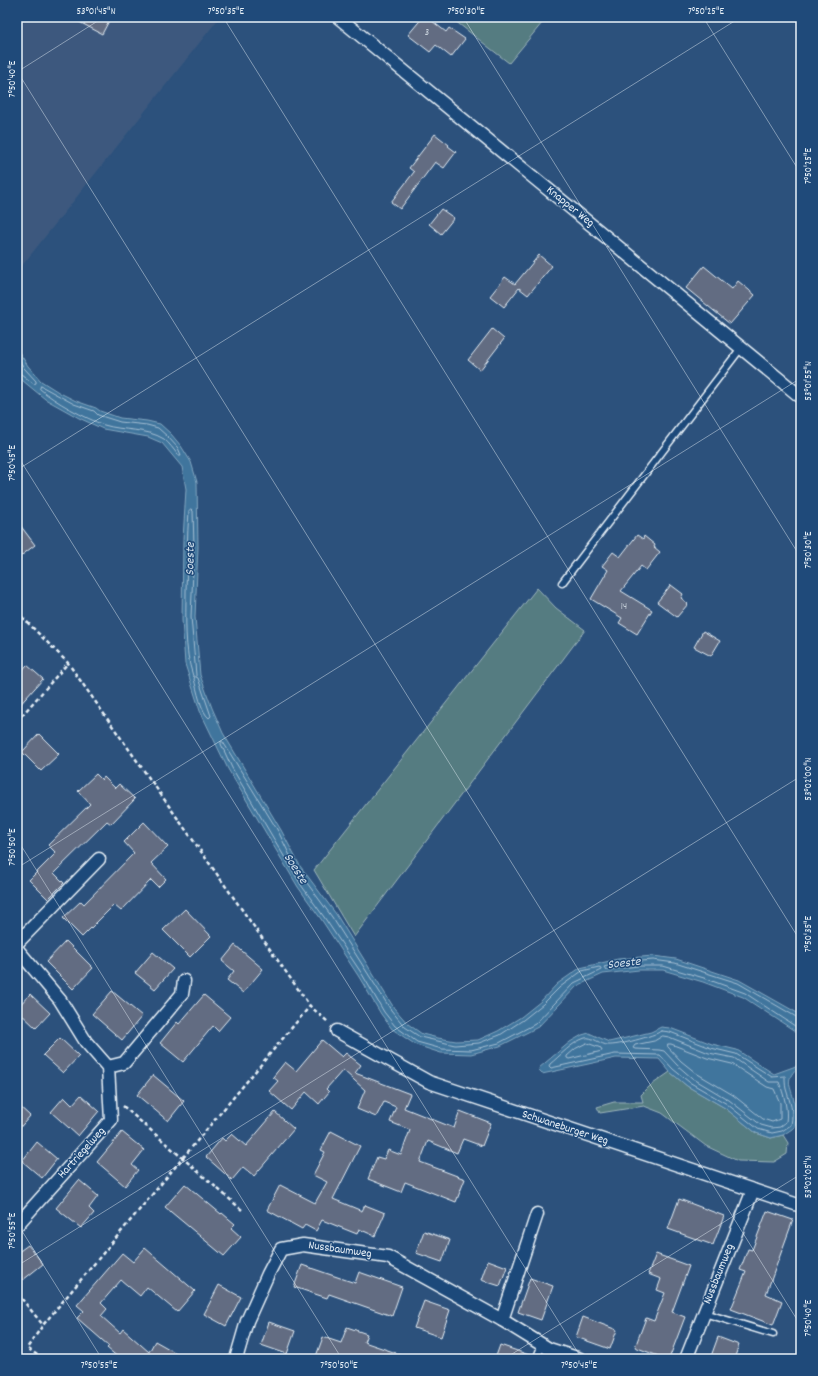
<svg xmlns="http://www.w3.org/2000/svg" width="818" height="1376" viewBox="0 0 818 1376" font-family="Dekko,sans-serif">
<rect width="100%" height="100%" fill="#2c517c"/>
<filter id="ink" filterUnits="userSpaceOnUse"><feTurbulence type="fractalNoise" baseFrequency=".025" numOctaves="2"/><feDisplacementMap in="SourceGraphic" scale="8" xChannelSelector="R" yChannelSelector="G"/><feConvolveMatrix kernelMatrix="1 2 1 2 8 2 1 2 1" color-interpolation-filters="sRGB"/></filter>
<g filter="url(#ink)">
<path fill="#3c597e" d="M17 17H220L17 272Z"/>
<g fill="#547b81" stroke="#9eb6bc">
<path d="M450 17H547L509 63Z"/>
<path d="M537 588 556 608 585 630 354 937 314 870Z"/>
<path d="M670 1072 687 1086 725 1108 756 1133 771 1138 783 1135 788 1143 787 1154 774 1162 738 1161 706 1146 662 1113 644 1106 600 1113 597 1107 614 1102H643L641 1095 650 1086Z"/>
</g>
<g fill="#40759d" stroke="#83a7c1">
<path d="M17 349 28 366 41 381 60 393 76 401 96 408 100 411 120 418 147 421 160 424 171 434 181 446 191 462 197 482 198 547 195 617 198 652 200 675 212 708 223 733 281 830 300 866 336 914 394 1008 408 1024 422 1034 438 1038 456 1041 478 1040 498 1031 521 1017 541 1001 557 984 580 968 618 959 653 956 676 959 739 980 801 1015V1035L743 997 703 982 663 970H639L603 974 577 986 538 1027 500 1046 471 1054 441 1053 416 1045 392 1029 381 1014 359 977 321 919 298 887 228 769 200 711 185 664 182 620 183 539 186 489 182 467 162 443 148 437 103 429 79 418 45 399 17 376Z"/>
<path d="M661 1027 670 1028 712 1044 737 1050 774 1074 796 1066 797 1068C784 1081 791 1086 794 1101 796 1110 796 1118 795 1127L783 1135 771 1138 756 1133 725 1108 687 1086 670 1072 659 1059 616 1058 542 1074 540 1072 539 1068 570 1042 582 1035 589 1033 609 1042 651 1032Z"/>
</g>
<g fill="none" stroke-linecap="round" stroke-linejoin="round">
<g stroke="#a5bfd4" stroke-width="1">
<path d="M17 356 24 368 36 381V383L34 384 21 374 17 373"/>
<path d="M41 386 74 404 94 411 98 415 120 422 147 425 158 428 168 437 178 448 181 455H178C174 450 169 443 164 439 146 428 123 431 104 425 85 418 55 402 40 389Z"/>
<path d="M191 509 193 511 194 547 191 617 196 675V677L198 678 211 716 209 718C201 712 197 690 194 679L195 677 193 676C184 649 186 619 186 591 187 564 187 537 189 511Z"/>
<path d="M223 742 278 831 296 868 332 917 391 1010 405 1027 420 1037 455 1045 479 1043 500 1035 523 1020 543 1004 560 987 582 971 599 967 601 968V970L574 983 535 1024 499 1043 471 1050 442 1049 417 1042 395 1026 384 1012 362 974 324 917 301 885 232 768 221 744V742Z"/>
<path d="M801 1018H798L738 983 675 963 653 960 619 963 604 967 606 970 638 966H663L704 978 745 993 801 1030"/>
<path d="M662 1031 670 1032 711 1048 736 1054 772 1077 785 1076C785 1080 785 1085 786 1089 790 1103 794 1110 791 1125L782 1131 772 1133 758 1129 727 1104 689 1082 673 1069 660 1055 615 1054 551 1068 549 1066 550 1064C560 1056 572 1042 585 1038 592 1036 601 1045 608 1045 618 1046 653 1036 662 1031Z"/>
<path d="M663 1036 669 1037 709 1053 734 1058 769 1082H779C784 1095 788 1109 786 1122L780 1127 772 1128 761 1125 729 1100 692 1078 677 1065 664 1051 659 1050 635 1049 633 1048 635 1045 654 1041Z"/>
<path d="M587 1043 601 1048 602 1051 569 1059 567 1058V1056L575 1049Z"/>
<path d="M668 1044H671L707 1058 732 1064 767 1087 774 1089 780 1103V1119L772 1122 763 1119 733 1095 696 1073 681 1061 668 1047Z"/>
</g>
</g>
<g fill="#626c82" stroke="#e8f1f8">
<path d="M70 17H111L102 34Z"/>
<path d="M423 17H427L446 32 449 28 465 39 451 57 436 45 430 52 408 35Z"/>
<path d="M435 134 449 145 448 146 456 152 444 168 435 162 400 209 391 202 414 172 409 168Z"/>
<path d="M441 209 454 218 441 234 429 224Z"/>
<path d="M539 255 552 266 528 295 519 288 504 307 490 296 505 277 515 284Z"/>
<path d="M704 266 732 289 738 281 755 295 730 324 686 288Z"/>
<path d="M492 329 504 339 480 370 468 360Z"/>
<path d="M17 521 35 545 17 559Z"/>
<path d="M637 535 643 539 644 536 655 545 654 547 660 552 646 570 641 566 621 591 652 610 637 634 619 623 622 618 591 599 608 570 602 566 613 552 620 557Z"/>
<path d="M671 585 683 594 681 598 688 604 677 617 657 602Z"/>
<path d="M703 631 720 641 711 656 694 647Z"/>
<path d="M27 665 43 679 17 708V676Z"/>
<path d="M39 734 59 754 41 771 22 752Z"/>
<path d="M96 774 102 780 104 777 115 788 119 784 135 799 111 824 107 821 54 873 64 883 48 899 29 880 56 853 48 845 90 804 78 791Z"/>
<path d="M144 822 168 847 151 863 166 879 158 887 151 880 121 911 114 905 82 937 63 918 81 901 84 904 134 853 124 842Z"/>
<path d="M185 909 211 936 190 957 163 930Z"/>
<path d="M66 941 93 968 73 989 46 962Z"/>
<path d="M235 945 263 969 243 993 227 980 234 971 222 961Z"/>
<path d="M153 952 173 969 155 989 135 973Z"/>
<path d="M112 991 142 1016 122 1040 92 1014Z"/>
<path d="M30 994 50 1013 36 1028 17 1010V1008Z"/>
<path d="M204 995 230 1017 218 1031 213 1026 183 1062 160 1043 177 1022 179 1024Z"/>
<path d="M60 1038 79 1056 63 1073 43 1055Z"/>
<path d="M322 1040 342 1057 346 1053 361 1065 355 1073 410 1094 404 1108 454 1128 460 1111 491 1123 482 1146 463 1139 457 1153 428 1141 420 1162 465 1179 456 1202 405 1182 401 1192 368 1179 377 1157 384 1159 388 1150 401 1155 410 1130 390 1122 396 1107 384 1102 376 1117 357 1109 365 1090 343 1070 326 1089 329 1092 319 1104 306 1092 291 1110 269 1091 278 1081 273 1077 285 1062 296 1071Z"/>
<path d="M153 1075 184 1101 168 1121 137 1095Z"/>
<path d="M81 1095 99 1111 78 1136 51 1112 64 1097 72 1105Z"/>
<path d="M17 1104 30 1116 17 1131Z"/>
<path d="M275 1112 294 1129 254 1176 243 1167 232 1180 206 1157 222 1138 225 1141 232 1134 246 1146Z"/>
<path d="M331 1131 360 1146 333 1199 362 1211 365 1205 385 1213 375 1236 359 1229 357 1234 322 1220 316 1231 305 1225 302 1229 267 1210 280 1185 315 1203 327 1182 313 1175 325 1152 321 1150Z"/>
<path d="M122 1132 144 1150 132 1165 138 1170 125 1186 97 1162Z"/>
<path d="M37 1142 57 1159 42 1178 22 1161Z"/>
<path d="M79 1180 98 1196 89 1208 94 1213 81 1228 56 1208Z"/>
<path d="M185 1184 221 1214 222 1213 235 1224 231 1228 241 1237 224 1256 165 1207Z"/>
<path d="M679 1199 724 1216 713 1245 668 1229Z"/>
<path d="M767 1211 793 1220 766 1294 782 1301 773 1325 731 1309 746 1272 740 1270 748 1249 752 1250Z"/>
<path d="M424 1231 450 1240 442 1262 416 1253Z"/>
<path d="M28 1245 43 1264 23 1280 17 1273V1253Z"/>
<path d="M145 1248 195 1291 177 1312 147 1287 140 1296 121 1280 101 1303 107 1309 101 1316 120 1333 123 1329 149 1352 155 1341 187 1359H120L107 1348 109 1346 77 1318 84 1311 77 1305 122 1253 133 1262Z"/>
<path d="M656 1254 689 1266 672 1312 685 1317 669 1359H666L635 1347 646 1318 654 1321 665 1293 657 1290 661 1279 648 1274Z"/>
<path d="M488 1260 507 1267 500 1286 481 1280Z"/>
<path d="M302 1265 355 1283 359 1272 402 1287 392 1316 329 1294 327 1298 294 1287Z"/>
<path d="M530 1278 553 1286 541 1320 518 1312Z"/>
<path d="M219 1285 241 1297 226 1326 204 1314Z"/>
<path d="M424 1301 450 1310 441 1337 414 1328Z"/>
<path d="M583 1317 617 1330 610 1349 576 1337Z"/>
<path d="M269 1322 295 1331 287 1354 261 1345Z"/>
<path d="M347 1327 367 1334 364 1342 408 1357V1359H315L323 1337 341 1343Z"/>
<path d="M718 1337 739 1345 734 1359H710Z"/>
<path d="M500 1345 532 1356V1359H495Z"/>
</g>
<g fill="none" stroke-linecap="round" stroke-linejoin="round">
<g stroke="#e8f1f8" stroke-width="9">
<g id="lane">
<path d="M562 583 741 348"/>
<path d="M704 1313 773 1334"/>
<path d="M536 1359 542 1345"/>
</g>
</g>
<g stroke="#e8f1f8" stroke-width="15">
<g id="street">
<path d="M338 17 801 397"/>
<path d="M17 943 99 859"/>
<path d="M17 949 60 1000 86 1042 108 1067 111 1120 17 1225"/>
<path d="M337 1031 429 1082 801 1206"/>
<path d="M108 1067 124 1063 182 994 184 981"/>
<path d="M502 1320 549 1349 580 1359"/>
<path d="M236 1359 247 1321 268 1274 281 1249 303 1245 388 1257 502 1320 537 1214"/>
<path d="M686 1359 753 1190"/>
</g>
</g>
<g stroke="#e8f1f8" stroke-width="2.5" stroke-dasharray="4 3" stroke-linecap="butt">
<path d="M17 612 68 663 310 1006"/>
<path d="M17 721 68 663"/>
<path d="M123 1106 242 1210"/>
<path d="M17 1293 43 1325 310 1006 328 1022"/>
<path d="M43 1359 27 1348 43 1325"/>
</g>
<use href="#lane" stroke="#1f4a7a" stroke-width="6"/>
<use href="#street" stroke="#1f4a7a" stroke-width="12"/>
</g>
</g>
<path fill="none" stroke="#e8f1f8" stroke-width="1" stroke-opacity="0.45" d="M223 17 801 942M463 17 801 558M703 17 801 174M17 71 801 1326M17 72 104 17M17 455 582 1359M17 470 741 17M17 839 342 1359M17 868 801 378M17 1223 102 1359M17 1266 801 776M504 1359 801 1174"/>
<g text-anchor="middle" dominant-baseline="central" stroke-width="3" stroke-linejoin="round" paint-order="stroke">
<g font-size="10" fill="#c6d0da">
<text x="427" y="33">3</text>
<text x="624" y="607">14</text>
</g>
<g font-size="12" fill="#e8f1f8" stroke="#1f4a7a">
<text transform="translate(570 207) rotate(39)">Knapper Weg</text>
<text transform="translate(565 1128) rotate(18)">Schwaneburger Weg</text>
<text transform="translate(82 1153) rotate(-48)">Hartriegelweg</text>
<text transform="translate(340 1250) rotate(8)">Nussbaumweg</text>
<text transform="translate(719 1274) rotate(-68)">Nussbaumweg</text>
</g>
<g font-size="13" font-style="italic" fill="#cfdeea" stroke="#1f4a7a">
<text transform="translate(191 559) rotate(-89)">Soeste</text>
<text transform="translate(295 869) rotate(58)">Soeste</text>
<text transform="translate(624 964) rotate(-6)">Soeste</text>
</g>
</g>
<rect width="818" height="1376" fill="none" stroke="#1f4a7a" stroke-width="44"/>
<rect x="22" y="22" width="774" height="1332" fill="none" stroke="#e8f1f8" stroke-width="1.5"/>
<g font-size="10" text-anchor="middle" fill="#e8f1f8">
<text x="96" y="14">53°01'45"N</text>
<text x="226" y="14">7°50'35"E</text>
<text x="466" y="14">7°50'30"E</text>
<text x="706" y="14">7°50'25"E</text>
<text transform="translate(11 79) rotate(-90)" y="4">7°50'40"E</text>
<text transform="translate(807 166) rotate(-90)" y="4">7°50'25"E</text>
<text transform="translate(807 381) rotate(-90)" y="4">53°01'55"N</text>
<text transform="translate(11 463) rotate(-90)" y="4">7°50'45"E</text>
<text transform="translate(807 550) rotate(-90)" y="4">7°50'30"E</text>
<text transform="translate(807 779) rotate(-90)" y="4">53°02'00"N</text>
<text transform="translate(11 847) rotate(-90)" y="4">7°50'50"E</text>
<text transform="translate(807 934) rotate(-90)" y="4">7°50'35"E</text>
<text transform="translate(807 1177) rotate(-90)" y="4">53°02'05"N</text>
<text transform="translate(11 1231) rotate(-90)" y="4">7°50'55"E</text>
<text transform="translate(807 1318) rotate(-90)" y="4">7°50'40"E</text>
<text x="99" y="1368">7°50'55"E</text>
<text x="339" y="1368">7°50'50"E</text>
<text x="579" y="1368">7°50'45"E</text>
</g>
</svg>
